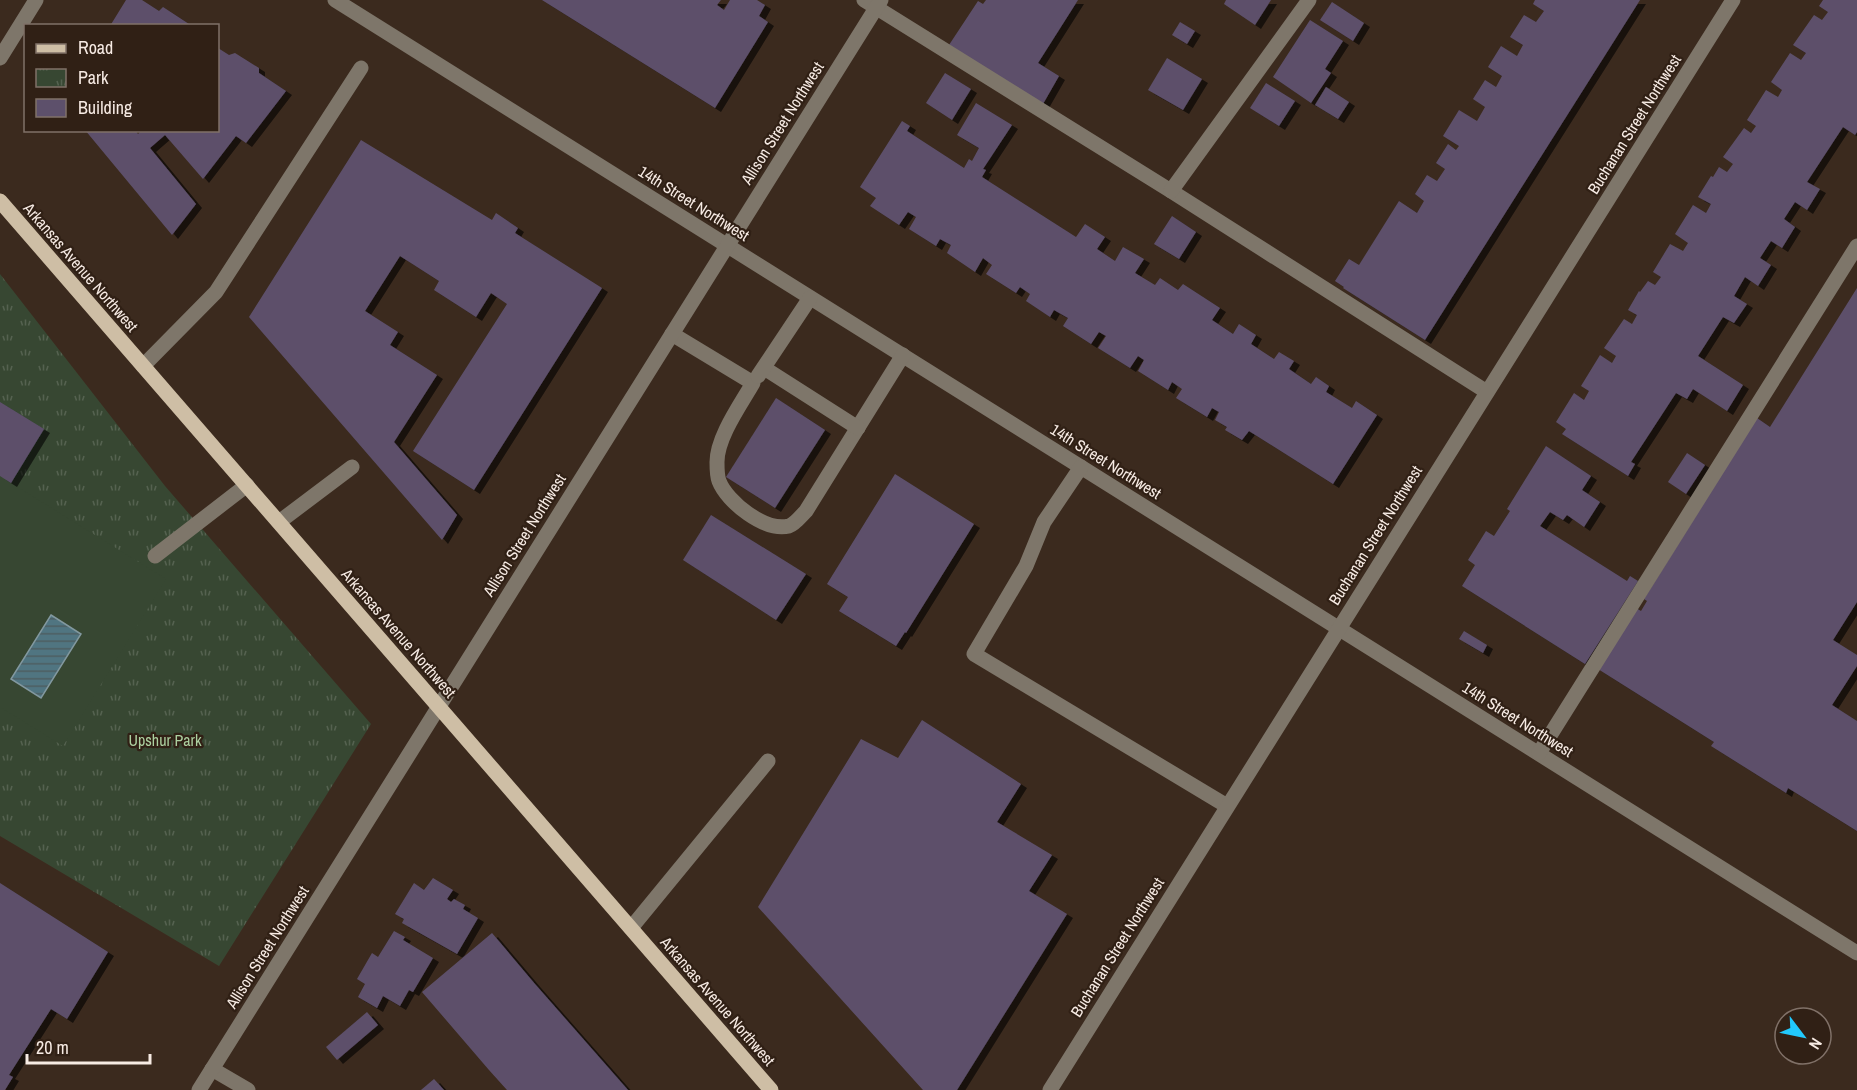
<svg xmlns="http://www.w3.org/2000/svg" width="1857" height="1090" viewBox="0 0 1857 1090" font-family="'Archivo Narrow',sans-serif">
<defs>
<pattern id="park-tufts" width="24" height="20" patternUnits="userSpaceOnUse" patternTransform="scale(1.5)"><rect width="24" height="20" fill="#374732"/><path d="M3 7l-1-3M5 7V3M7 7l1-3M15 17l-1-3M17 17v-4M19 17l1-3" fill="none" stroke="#556250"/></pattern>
<pattern id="water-rules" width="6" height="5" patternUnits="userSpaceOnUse" patternTransform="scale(1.5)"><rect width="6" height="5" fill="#507581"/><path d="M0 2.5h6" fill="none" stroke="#4d5e62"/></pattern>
<filter id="shadow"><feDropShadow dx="6" dy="4" stdDeviation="0" flood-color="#0009"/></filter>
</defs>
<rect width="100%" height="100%" fill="#3b2a1e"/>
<path fill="url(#park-tufts)" d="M0 274 165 486 371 724 219 966 0 836Z"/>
<path fill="#374732" d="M0 402 44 429 11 483 166 579 63 746 0 707Z"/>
<path fill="url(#water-rules)" stroke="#82989f" stroke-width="1.5" d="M51 615 81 634 41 698 11 679Z"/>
<g fill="#5d506b" filter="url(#shadow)">
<path d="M126 0H142L159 11 163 7 192 26H110Z"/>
<path d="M542 0H721L717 5 724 10 730 0H757L765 5 759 16 768 22 715 108Z"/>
<path d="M986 0H1078L1038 63 1059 76 1043 104 949 45 978 1 983 4Z"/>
<path d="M1226 0H1271L1255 25 1224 4Z"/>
<path d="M1535 0H1640L1425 340 1343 288 1344 287 1335 281 1349 259 1359 265 1399 201 1417 213 1424 201 1415 194 1427 175 1437 181 1445 169 1436 163 1448 144 1456 150 1459 146 1443 136 1459 110 1477 121 1485 107 1473 99 1485 80 1496 87 1502 76 1488 67 1501 46 1517 56 1523 45 1510 37 1524 15 1536 22 1544 11 1533 4Z"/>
<path d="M1823 0H1857V132L1855 135 1843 127 1807 182 1820 189 1807 210 1795 202 1784 219 1795 227 1782 248 1771 241 1760 258 1771 265 1758 286 1745 277 1734 296 1747 304 1734 323 1723 317 1698 356 1743 385 1727 411 1693 389 1687 399 1676 393 1631 462 1635 464 1628 476 1562 434 1566 429 1556 422 1574 393 1584 400 1589 391 1581 386 1600 355 1612 363 1616 356 1604 348 1624 319 1632 324 1637 315 1628 310 1639 291 1640 292 1648 281 1655 285 1661 277 1653 272 1670 244 1683 251 1688 243 1675 234 1693 205 1706 213 1711 204 1698 197 1711 176 1713 177 1719 167 1727 172 1733 164 1723 157 1744 128 1751 133 1756 126 1747 120 1766 90 1778 97 1782 90 1771 82 1790 53 1801 60 1806 53 1793 45 1814 15 1822 20 1828 12 1819 6Z"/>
<path d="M1332 2 1364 23 1353 41 1320 20Z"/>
<path d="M1310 20 1343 41 1325 69 1331 73 1311 103 1273 77Z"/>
<path d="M1180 22 1195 31 1187 44 1172 35Z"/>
<path d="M218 48 229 55 235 53 259 68V73L286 91 246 143 236 136 203 179 165 135 150 148 196 204 172 235 85 130H135L138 134 142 130H218Z"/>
<path d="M1167 58 1202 79 1183 110 1148 90Z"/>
<path d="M945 73 971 89 952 120 926 103Z"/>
<path d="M1266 83 1295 101 1279 126 1250 108Z"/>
<path d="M1326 87 1349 102 1338 119 1315 105Z"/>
<path d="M976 103 1012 125 983 169 986 170 982 177 1076 237 1085 224 1105 237 1097 249 1115 261 1123 247 1144 259 1135 273 1155 285 1160 278 1178 290 1183 284 1220 308 1212 320 1233 334 1239 324 1256 335 1251 344 1274 359 1279 352 1294 361 1289 369 1311 384 1316 377 1329 386 1326 392 1352 408 1356 401 1377 415 1333 484 1249 431 1242 440 1225 430 1227 427 1215 420 1219 412 1212 408 1207 417 1176 398 1182 389 1172 382 1168 390 1138 371 1144 360 1138 356 1130 368 1098 348 1106 336 1099 332 1091 344 1063 326 1068 318 1054 310 1050 317 1026 301 1030 294 1020 287 1016 293 986 274 992 265 983 258 975 272 947 253 951 245 940 239 936 246 909 229 916 217 908 212 899 225 870 206 876 198 860 187 902 121 910 126 907 131 964 168 969 159 972 161 979 148 957 135Z"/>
<path d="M361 140 492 220 496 213 518 228 515 233 602 288 474 490 413 451 507 304 491 293 476 317 434 290 439 281 400 256 365 311 398 332 390 345 437 375 394 442 457 515 442 540 249 317Z"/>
<path d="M1172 216 1196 232 1179 259 1154 244Z"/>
<path d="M1857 288V602L1833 640 1857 655V666L1832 705 1857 721V831L1788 788 1786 793 1711 746 1714 742 1598 669 1636 608 1641 611 1647 601 1644 599 1757 418 1770 427Z"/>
<path d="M776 398 825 430 775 508 726 477Z"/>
<path d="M0 402 44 429 11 483 0 476Z"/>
<path d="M1546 446 1591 476 1582 490 1600 502 1584 527 1567 515 1563 520 1550 512 1540 526 1627 581 1630 576 1638 581 1585 664 1462 586 1475 565 1468 560 1486 531 1494 536 1510 511 1507 509Z"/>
<path d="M1687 453 1705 465 1686 494 1668 482Z"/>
<path d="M895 474 974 524 906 633 905 632 896 646 839 611 848 597 827 584Z"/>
<path d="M711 515 806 574 776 620 683 560Z"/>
<path d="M1464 631 1487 645 1483 653 1459 639Z"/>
<path d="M922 720 1021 784 997 822 1052 855 1029 891 1067 914 957 1090H923L758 907 861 739 898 758Z"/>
<path d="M433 878 453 890 447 899 451 902 454 899 465 905 463 909 478 918 457 954 402 923 404 919 395 914 414 883 424 890Z"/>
<path d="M0 883 108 952 67 1019 51 1009 9 1075 13 1077 5 1090H0Z"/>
<path d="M394 931 405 937 403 940 433 958 413 992 409 990 400 1006 383 996 377 1008 358 997 365 984 357 979 372 953 378 957Z"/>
<path d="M492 933 535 984 628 1090H507L489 1070 422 992Z"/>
<path d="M367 1012 378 1025 337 1060 326 1047Z"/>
<path d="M434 1079 444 1090H421Z"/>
</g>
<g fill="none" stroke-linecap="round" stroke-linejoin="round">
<g stroke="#7e766a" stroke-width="15">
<path d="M335 0 1857 953"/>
<path d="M864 0 1171 191 1487 392"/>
<path d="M0 58 36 0"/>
<path d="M1171 191 1309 0"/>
<path d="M672 334 753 383C741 404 717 437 717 462 717 468 717 476 719 481 727 502 765 532 789 526 795 524 801 516 806 511L903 355"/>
<path d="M143 366 216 292 361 68"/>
<path d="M764 368 858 428"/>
<path d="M758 376 810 298"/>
<path d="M1081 467 1044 522 1026 566 974 654 1227 806"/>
<path d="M279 522 352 467"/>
<path d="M155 556 247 485"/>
<path d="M1539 753 1857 246"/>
<path d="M631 928 768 761"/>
<path d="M212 1069 248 1090"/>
<path d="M199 1090 881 0"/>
<path d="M1050 1090 1733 0"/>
</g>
<path stroke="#cebea5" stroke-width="15" d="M0 201 771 1090"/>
</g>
<g text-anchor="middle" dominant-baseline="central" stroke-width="4.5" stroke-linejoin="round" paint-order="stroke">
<g font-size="16" fill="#f7ebe4" stroke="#302015">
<text transform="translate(782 123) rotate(-58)">Allison Street Northwest</text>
<text transform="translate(1634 124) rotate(-58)">Buchanan Street Northwest</text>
<text transform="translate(694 203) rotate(32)">14th Street Northwest</text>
<text transform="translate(81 267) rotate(49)">Arkansas Avenue Northwest</text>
<text transform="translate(1106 461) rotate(32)">14th Street Northwest</text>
<text transform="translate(524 535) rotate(-58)">Allison Street Northwest</text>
<text transform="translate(1375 535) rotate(-58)">Buchanan Street Northwest</text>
<text transform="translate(399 633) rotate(49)">Arkansas Avenue Northwest</text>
<text transform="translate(1518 719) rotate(32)">14th Street Northwest</text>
<text transform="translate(267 947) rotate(-58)">Allison Street Northwest</text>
<text transform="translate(1117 947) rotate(-58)">Buchanan Street Northwest</text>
<text transform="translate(718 1001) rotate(49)">Arkansas Avenue Northwest</text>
</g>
<g font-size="16" fill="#acd0a0" stroke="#302015">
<text x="165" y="740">Upshur Park</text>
</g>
</g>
<rect x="24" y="24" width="195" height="108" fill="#302015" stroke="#807168" stroke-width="1.5"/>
<rect x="36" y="44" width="30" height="9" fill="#cebea5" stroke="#807168" stroke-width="1.5"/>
<text x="78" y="54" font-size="18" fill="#f7ebe4">Road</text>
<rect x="36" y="69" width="30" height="18" fill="url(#park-tufts)" stroke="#807168" stroke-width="1.5"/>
<text x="78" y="84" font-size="18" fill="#f7ebe4">Park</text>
<rect x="36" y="99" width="30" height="18" fill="#5d506b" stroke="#807168" stroke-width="1.5"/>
<text x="78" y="114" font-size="18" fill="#f7ebe4">Building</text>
<g transform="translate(1803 1036) rotate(122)"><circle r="28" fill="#302015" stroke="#807168" stroke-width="1.5"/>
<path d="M0-4.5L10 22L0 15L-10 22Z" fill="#22c9fd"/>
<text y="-9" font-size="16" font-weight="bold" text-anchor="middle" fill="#f7ebe4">N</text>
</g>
<path d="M27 1054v9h123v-9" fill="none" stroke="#f7ebe4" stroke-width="3"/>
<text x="36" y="1054" font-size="18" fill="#f7ebe4" stroke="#302015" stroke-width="4.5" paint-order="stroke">20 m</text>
</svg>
